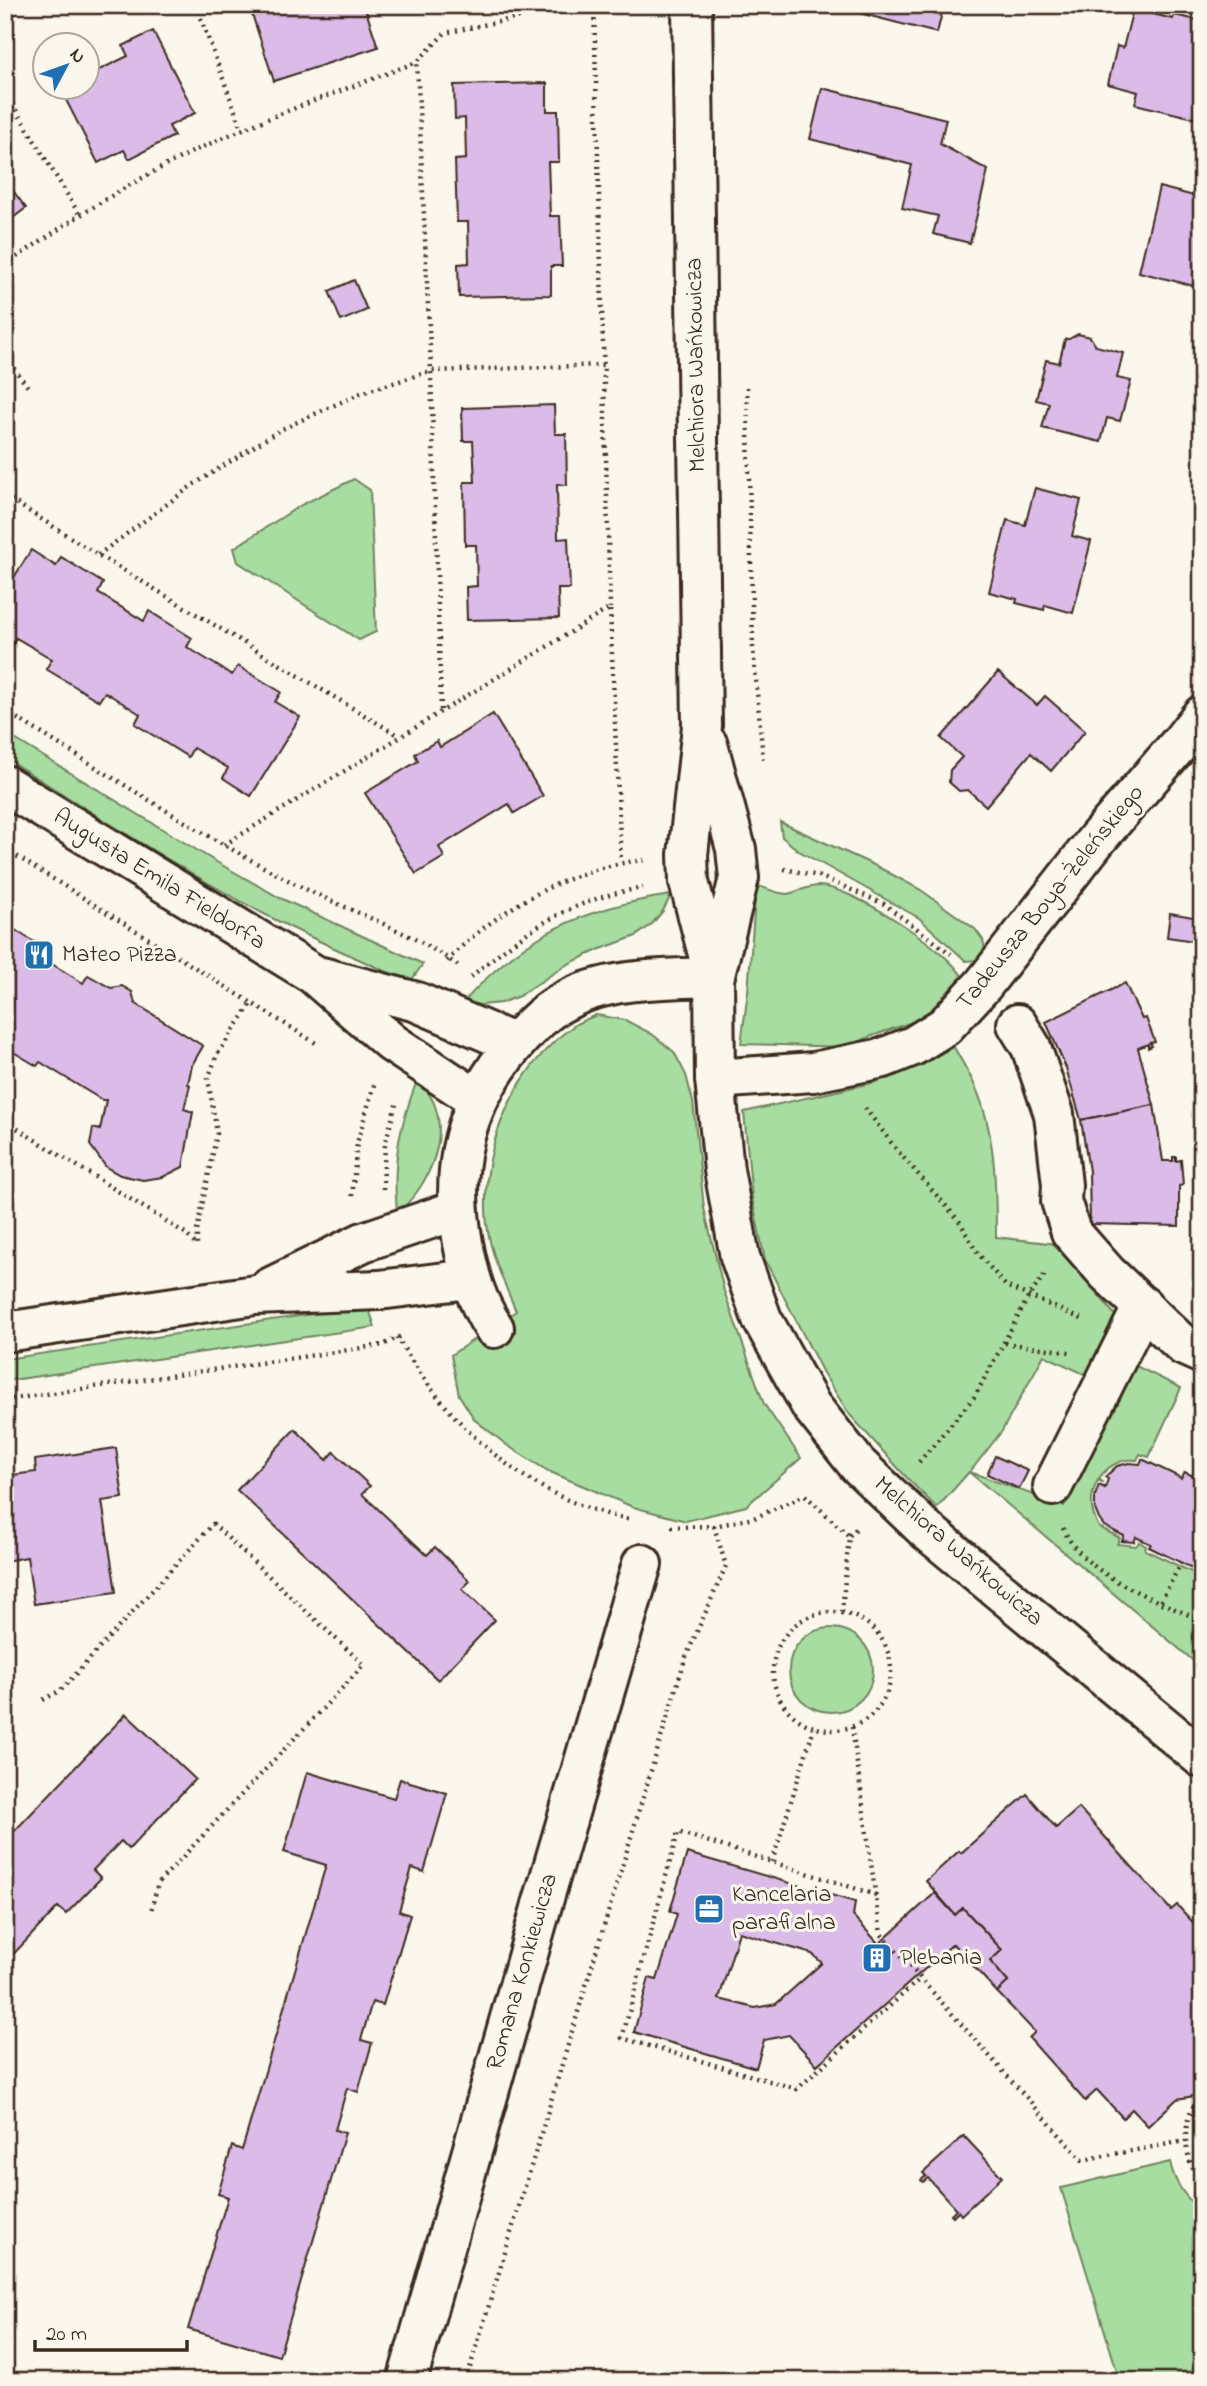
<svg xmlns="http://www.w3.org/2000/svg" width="1207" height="2386" viewBox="0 0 1207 2386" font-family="'Indie Flower',sans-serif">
<rect width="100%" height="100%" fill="#fbf7ec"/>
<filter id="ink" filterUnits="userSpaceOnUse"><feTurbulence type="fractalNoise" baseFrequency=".0143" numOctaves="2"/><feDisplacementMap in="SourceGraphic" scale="14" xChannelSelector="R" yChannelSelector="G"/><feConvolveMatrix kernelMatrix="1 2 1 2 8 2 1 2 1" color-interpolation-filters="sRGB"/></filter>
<g filter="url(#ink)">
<g fill="#a7dda1" stroke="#718460" stroke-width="2">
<path d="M354 479 370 490 376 632 359 640 238 562 234 548 301 505Z"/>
<path d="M5 733 213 860 280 898 423 964 410 982C363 961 316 941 270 917 179 870 93 812 5 758Z"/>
<path d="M780 822 878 867 921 890 975 929 983 940 985 949 977 960 966 961 919 918 799 851 782 837Z"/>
<path d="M756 885C765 888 778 894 787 894 795 893 807 886 819 886 852 887 948 949 963 978L945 1000 921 1019 869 1037 848 1047 741 1044 748 992Z"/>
<path d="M671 895 663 911 651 925 636 936 598 950 566 965 519 996 501 1003 481 1005 463 1003C522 935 582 908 671 895Z"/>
<path d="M596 1015 625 1020 652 1034 674 1052 686 1075 693 1102 704 1208 724 1291 764 1404 801 1458 746 1506 686 1521 633 1507 548 1471 508 1446 475 1420 459 1395 451 1355 516 1311C502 1278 486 1245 486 1209 484 1140 516 1068 572 1027 578 1022 588 1019 596 1015Z"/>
<path d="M954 1047C961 1060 969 1073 975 1086 996 1133 996 1187 996 1237L1057 1244 1115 1315 1086 1375 1044 1355 1002 1431 970 1472 1064 1506 1132 1364 1181 1388 1149 1457 1140 1454 1137 1460C1121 1458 1109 1465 1099 1478L1103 1483 1098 1480C1089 1497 1090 1511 1099 1527L1120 1538 1117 1544 1136 1546 1139 1542 1146 1546 1145 1550 1202 1577V1668L969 1472 937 1508 908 1479 850 1415 823 1373 765 1260 752 1198 744 1112 876 1082Z"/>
<path d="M418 1078C424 1087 432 1096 435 1106 448 1144 426 1189 397 1213 392 1160 399 1128 418 1078Z"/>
<path d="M368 1306 375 1327 5 1381V1359Z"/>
<circle cx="831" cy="1670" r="42"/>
<path d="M1170 2162C1175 2185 1185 2196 1202 2213V2333L1192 2381H1120L1061 2188Z"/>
</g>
<g fill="#dbbbe7" stroke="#3b2a1e" stroke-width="2" fill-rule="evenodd">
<path d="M249 5H364L378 47 274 81Z"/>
<path d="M828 5H944L937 33Z"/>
<path d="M1133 9 1173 19 1174 15 1202 21V120L1135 104 1138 92 1108 84 1117 46 1123 48Z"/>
<path d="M153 31 195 113 169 126 174 136 129 159 124 150 98 163 60 88H88V67L91 74 128 56 123 46Z"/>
<path d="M547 83V111H558L559 162H548L550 216H560L562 266H551V295L459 297 458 264 469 263 468 222H457L455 160 466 159 465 118 455 119 454 85Z"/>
<path d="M822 88 946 119 940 144 988 170 970 243 933 234 938 216 902 208 912 165 810 139Z"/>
<path d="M5 180 26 208 5 224Z"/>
<path d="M1159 187 1202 198V288L1139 272Z"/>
<path d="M354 280 367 310 341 321 329 291Z"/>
<path d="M1078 334 1090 337 1096 346 1123 353 1117 378 1131 381 1120 421 1107 418 1101 442 1042 428 1049 403 1036 400 1046 360 1059 363 1065 339H1069Z"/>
<path d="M554 405 555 434H566L567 485 557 484 558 539 568 538 570 589H558L559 618 467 620 466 587 477 586 476 545H465L464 482H475L473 441H463L462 408Z"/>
<path d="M1035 488 1081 500 1072 536 1091 541 1073 613 1045 605 1044 610 1016 603 1017 599 989 592 1007 520 1025 525Z"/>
<path d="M31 550 56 566 61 557 103 583 98 593 144 621 149 611 192 638 187 647 232 675 238 666 281 692 275 702 300 717 251 796 223 778 228 768 193 748 188 757 135 724 140 714 105 692 99 701 46 669 52 659 16 638 11 647 5 644V592Z"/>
<path d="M998 672 1037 705 1045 696 1085 731 1051 771 1031 753 986 806 968 790 959 791 949 782 950 770 962 757 941 738Z"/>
<path d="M493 714 543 796 514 813 509 804 439 847 444 857 416 874 365 793 418 761 415 754 437 741 440 747Z"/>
<path d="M1170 913 1199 918 1195 941 1167 937Z"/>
<path d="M7 925 34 942 29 950 83 983 88 975 111 988 122 986 132 992 135 1003 203 1046 192 1065 188 1084 190 1085 184 1109 193 1112 183 1167 163 1177 143 1180 120 1175 106 1167 90 1145 93 1128 100 1130 106 1100H102L40 1062 37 1066 10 1050 5 1058V928Z"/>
<path d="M1125 983 1142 1019 1146 1018 1155 1042 1150 1043 1152 1046 1148 1048V1044L1138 1048 1154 1105 1081 1120 1066 1068 1046 1022Z"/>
<path d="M1154 1105 1163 1161H1173V1157H1176V1161L1181 1160 1183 1185 1179 1186V1226L1090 1224 1089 1171 1081 1120Z"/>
<path d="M295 1429 327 1460 334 1452 370 1486 362 1494 427 1555 435 1547 470 1581 462 1589 495 1620 438 1680 237 1490Z"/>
<path d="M116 1448 123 1498 102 1501 116 1592 34 1604 27 1557 5 1561V1476L36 1472 35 1460Z"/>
<path d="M995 1456 1028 1471 1019 1489 987 1474Z"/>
<path d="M1142 1459 1181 1478 1185 1472 1202 1480V1573L1149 1547 1151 1544 1136 1537 1134 1542 1122 1541 1124 1536 1104 1526 1099 1519 1095 1509V1496L1099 1485 1105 1488 1108 1479 1105 1477 1117 1466 1129 1463 1140 1464Z"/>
<path d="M126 1714 195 1779 129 1849 121 1841 93 1870 101 1878 66 1914 58 1907 5 1963V1841Z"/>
<path d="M307 1772 394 1798 400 1779 447 1793 424 1872 412 1868 399 1911 410 1915 383 2005 372 2002 361 2040 372 2043 358 2092 347 2088 335 2130 345 2133 279 2356 188 2329 228 2197 218 2194 232 2146 242 2150 326 1865 284 1852Z"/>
<path d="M1027 1794 1056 1828 1079 1808 1171 1910 1177 1905 1202 1932V2091L1194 2096 1177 2099 1148 2126 1132 2109 1123 2118 1097 2090 1085 2101 1029 2038 1035 2032 997 1992 1008 1982 990 1961 1002 1950 963 1908 955 1915 926 1881 959 1851 961 1853Z"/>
<path d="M687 1853 855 1902 853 1916 879 1944 935 1893 955 1915 963 1908 1002 1950 990 1961 1008 1982 997 1992 953 1944 817 2065 789 2035 764 2040 756 2068 634 2032 649 1978 657 1980 677 1914 670 1911ZM739 1932 812 1954 822 1963 776 2004 755 2008 719 1999Z"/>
<path d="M964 2136 1002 2177 961 2215 958 2211 953 2216 951 2214 956 2209 928 2178 923 2182 921 2180 926 2176 923 2173Z"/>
</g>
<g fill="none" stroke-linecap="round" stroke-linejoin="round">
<g stroke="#3b2a1e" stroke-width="44">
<g id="minor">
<path d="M692 5 702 726 688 855 689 882 714 977 715 1079 724 1170 740 1257 762 1319 811 1406 857 1464 925 1529 1202 1758"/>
<path d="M708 745 736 849 739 878 715 975"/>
<path d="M5 785 313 974 392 1043 478 1100"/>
<path d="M322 977 417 1002 515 1044"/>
<path d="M1017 1024 1031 1047 1054 1114 1062 1185 1061 1201 1071 1232 1107 1273 1184 1346 1202 1354"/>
<path d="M715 1079 813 1072 883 1058 913 1046 945 1026 983 985 1097 839 1181 742 1202 715"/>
<path d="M269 1288 363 1242 457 1210"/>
<path d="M494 1328C476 1301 469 1275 463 1243 449 1167 464 1104 515 1044 528 1029 545 1011 563 1002 607 977 665 979 714 977"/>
<path d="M5 1332 255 1295 379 1290 470 1279"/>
<path d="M1053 1486 1143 1306"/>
<path d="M407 2381 542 1905 642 1564"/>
</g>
</g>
<g stroke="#3b2a1e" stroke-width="4.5" stroke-dasharray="2 5" stroke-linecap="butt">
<path d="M196 5 242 130"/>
<path d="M594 5 610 608"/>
<path d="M5 92 79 214"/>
<path d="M5 265C54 232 103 199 155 171 238 126 329 96 417 62"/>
<path d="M5 357 28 387"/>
<path d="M747 387 753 647 763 759"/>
<path d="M5 496 98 555 399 736"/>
<path d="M98 555 193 485 280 430 361 393 431 371 603 365"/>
<path d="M441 710 431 371 417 62 445 33 579 5"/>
<path d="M5 711C99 768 192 830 290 881 346 911 410 929 461 968"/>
<path d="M224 845 610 608 621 862"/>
<path d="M5 849 319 1045"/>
<path d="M784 869 819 876 884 904 951 954"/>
<path d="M447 961C498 908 570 868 644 860"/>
<path d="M471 977C522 931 574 898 643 888"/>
<path d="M865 1108 896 1149 960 1222 976 1251 1006 1286 1084 1320"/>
<path d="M5 1121 185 1233 197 1246V1231L217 1133 208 1079 217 1055 252 1003"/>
<path d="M383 1189 385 1144 397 1101"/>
<path d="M352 1196 357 1143 374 1085"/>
<path d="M397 1337C448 1425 526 1499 628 1519"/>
<path d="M1005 1343 1070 1352"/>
<path d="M5 1400 383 1345 401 1336"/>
<path d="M919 1462 975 1396 1029 1296 1046 1273"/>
<path d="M671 1527 714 1526 754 1518 805 1495 849 1536"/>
<path d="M1063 1528C1084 1577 1156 1599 1202 1621"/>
<path d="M1161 1601 1181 1563"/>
<path d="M842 1612 849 1536 858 1527"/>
<circle cx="832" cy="1671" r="59"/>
<path d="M43 1700 61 1690 213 1524 364 1665 158 1883 151 1911"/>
<path d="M852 1727 881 1934 1082 2160 1185 2141"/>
<path d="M772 1862 814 1728"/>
<path d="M876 1895 678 1832 622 2038 797 2089 921 1978"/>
<path d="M1202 2095C1178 2120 1183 2159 1202 2184"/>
<path d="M5 2372 19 2381"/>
<path d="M466 2381 685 1659 726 1566 714 1526"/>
<path d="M1200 2381 1202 2371"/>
</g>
<use href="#minor" stroke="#fbf7ec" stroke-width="38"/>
</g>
</g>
<defs>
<g id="restaurant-square" transform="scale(1.575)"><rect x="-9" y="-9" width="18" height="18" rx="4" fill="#1f6fb2" stroke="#fbf7ec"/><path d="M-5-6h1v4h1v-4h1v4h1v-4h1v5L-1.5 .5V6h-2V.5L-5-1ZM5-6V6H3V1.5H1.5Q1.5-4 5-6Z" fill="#fff"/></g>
<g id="office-square" transform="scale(1.575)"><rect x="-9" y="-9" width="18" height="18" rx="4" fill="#1f6fb2" stroke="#fbf7ec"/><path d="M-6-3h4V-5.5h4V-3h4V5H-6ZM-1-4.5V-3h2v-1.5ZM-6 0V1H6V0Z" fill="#fff"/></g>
<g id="building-square" transform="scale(1.575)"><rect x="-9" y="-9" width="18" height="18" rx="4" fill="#1f6fb2" stroke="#fbf7ec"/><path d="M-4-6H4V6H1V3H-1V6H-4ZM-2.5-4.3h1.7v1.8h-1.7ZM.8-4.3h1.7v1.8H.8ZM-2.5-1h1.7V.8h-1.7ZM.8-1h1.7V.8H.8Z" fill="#fff"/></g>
</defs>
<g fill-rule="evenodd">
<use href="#restaurant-square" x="39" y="955"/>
<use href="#office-square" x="709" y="1909"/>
<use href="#building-square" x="877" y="1958"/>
</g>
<g text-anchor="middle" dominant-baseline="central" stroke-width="6" stroke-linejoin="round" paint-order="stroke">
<g font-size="24" fill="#3b2a1e" stroke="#fbf7ec">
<text transform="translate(697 365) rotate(-91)">Melchiora Wańkowicza</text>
<text transform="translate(159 880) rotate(32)">Augusta Emila Fieldorfa</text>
<text transform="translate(1051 898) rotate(-51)">Tadeusza Boya-Żeleńskiego</text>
<text transform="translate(958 1552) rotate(41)">Melchiora Wańkowicza</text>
<text transform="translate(523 1972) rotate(-74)">Romana Konkiewicza</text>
</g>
<g font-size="24" fill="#3b2a1e" stroke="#fbf7ec" text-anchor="start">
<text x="62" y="955">Mateo Pizza</text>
<text x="732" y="1895">Kancelaria<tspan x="732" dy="28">parafialna</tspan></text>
<text x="900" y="1958">Plebania</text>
</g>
</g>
<rect width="1207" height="2386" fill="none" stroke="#fbf7ec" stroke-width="28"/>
<rect x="14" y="14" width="1179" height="2358" fill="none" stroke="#3b2a1e" stroke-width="2.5" filter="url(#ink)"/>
<g transform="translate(66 66) rotate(49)"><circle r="33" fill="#fbf7ec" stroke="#aea59a" stroke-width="2"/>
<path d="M0-5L12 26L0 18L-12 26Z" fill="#1f6fb2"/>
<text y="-10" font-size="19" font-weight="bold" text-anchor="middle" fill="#3b2a1e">N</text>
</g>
<path d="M35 2340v10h152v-10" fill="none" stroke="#3b2a1e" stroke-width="3.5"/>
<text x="46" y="2340" font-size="21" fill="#3b2a1e" stroke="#fbf7ec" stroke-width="5" paint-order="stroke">20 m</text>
</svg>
